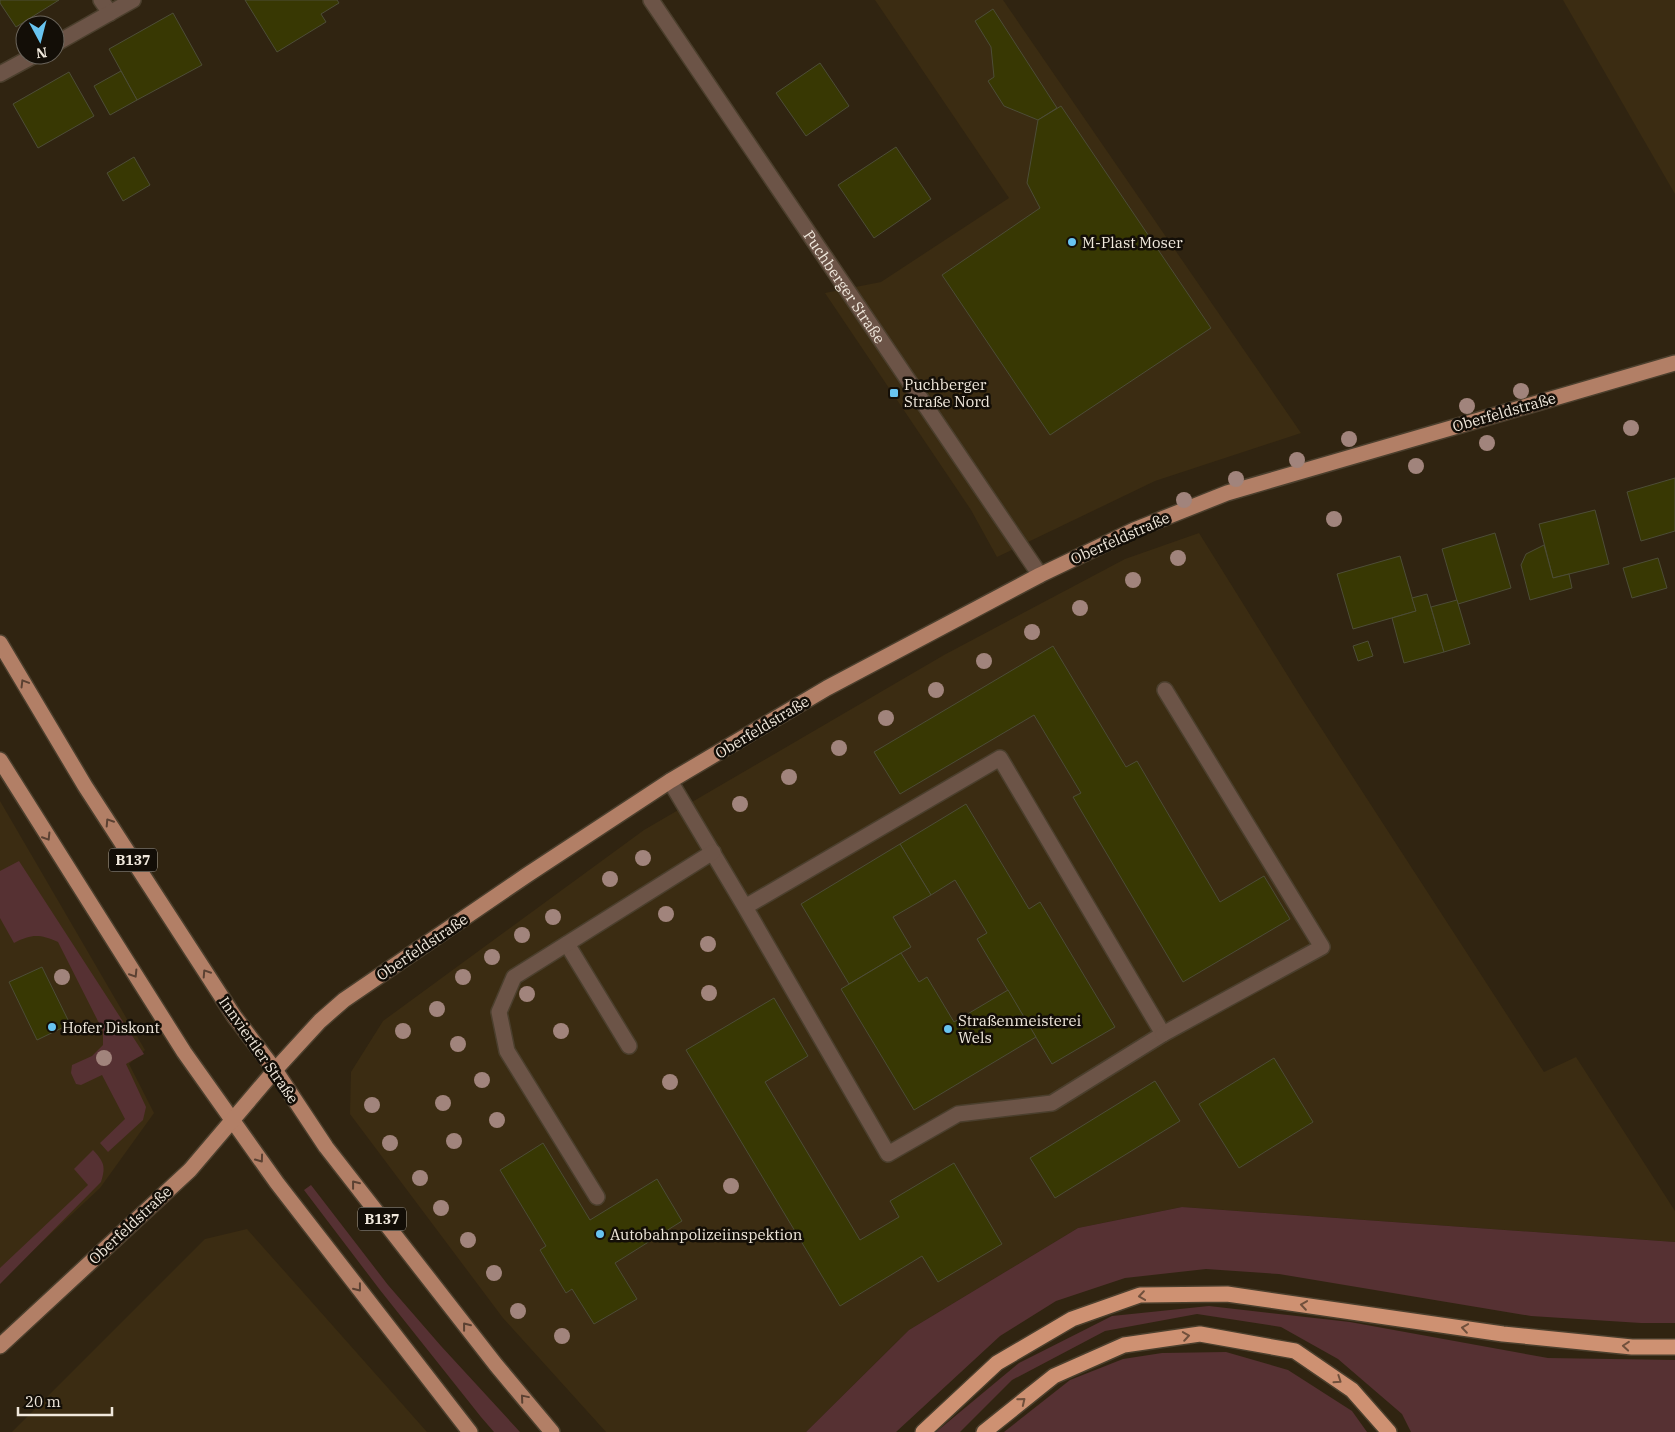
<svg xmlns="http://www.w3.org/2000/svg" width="1675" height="1432" viewBox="0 0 1675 1432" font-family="'IBM Plex Serif',serif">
<rect width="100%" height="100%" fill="#302411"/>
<g fill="#3b2c12">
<path d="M875 0H1003L1301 433 1155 481 997 557 971 510 825 293 881 282 1009 198Z"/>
<path d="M1563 0H1675V194Z"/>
<path d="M1199 533 1301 697 1544 1072 1576 1057 1675 1211V1242L1182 1207 1078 1228 909 1330 806 1432H606L503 1318 350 1114 351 1072 383 1021 644 830 944 655 1125 559Z"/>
<path d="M0 801 145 1050 129 1064 154 1113 100 1188 0 1281Z"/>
<path d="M247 1229 427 1432H12L205 1239Z"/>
</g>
<g fill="#563133">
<path d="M19 861 144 1054 126 1064 146 1107 143 1120 108 1152 100 1143 125 1119 102 1075 81 1085 76 1084 71 1073 72 1065 92 1056 103 1045V1031L58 942C39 934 32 934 14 943L0 918V871Z"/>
<path d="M93 1150C104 1162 106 1166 101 1182L0 1284V1268L88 1185 74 1169Z"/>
<path d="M311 1185 388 1285 441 1346 520 1432H494L481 1417 380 1290 304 1190Z"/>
<path d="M1182 1207 1675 1242V1323H1641L1531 1316 1279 1274 1206 1269 1125 1278 1056 1301 1000 1336 896 1432H806L909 1330 1078 1228Z"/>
<path d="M1209 1306 1350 1322 1548 1358 1675 1360V1432H1411L1402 1414 1338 1359 1281 1327 1197 1314 1105 1331 1012 1380 960 1432H936L1019 1363 1112 1316Z"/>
<path d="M1226 1352 1288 1370 1352 1411 1367 1432H1004L1070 1380 1123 1359 1162 1353Z"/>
</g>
<g fill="#383803" stroke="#4d4d37">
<path d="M0 0H59L16 27 0 3Z"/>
<path d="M245 0H337L339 3 321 14 326 22 277 52Z"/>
<path d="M993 9 1057 108 1038 120 1004 106 988 81 994 77 991 47 975 21Z"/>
<path d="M173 13 202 65 137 100 109 49Z"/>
<path d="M820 63 849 106 806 136 776 93Z"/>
<path d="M121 71 137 100 110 115 94 86Z"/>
<path d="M69 72 94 116 38 148 13 104Z"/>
<path d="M1061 106 1211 328 1050 435 942 275 1040 208 1027 183 1038 120Z"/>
<path d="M896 147 931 199 874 238 838 185Z"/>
<path d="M134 157 150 185 123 201 107 173Z"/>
<path d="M1675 478V531L1641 541 1627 492Z"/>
<path d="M1595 510 1609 564 1553 578 1539 524Z"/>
<path d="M1495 533 1511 588 1458 604 1442 549Z"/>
<path d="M1544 545 1553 578 1569 574 1572 588 1530 600 1521 565 1526 554Z"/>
<path d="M1400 556 1416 611 1353 629 1337 574Z"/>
<path d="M1658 558 1667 588 1632 598 1623 568Z"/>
<path d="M1427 594 1444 652 1404 663 1392 618 1416 611 1412 598Z"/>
<path d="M1457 600 1470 644 1444 652 1431 607Z"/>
<path d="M1368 641 1373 656 1358 661 1353 646Z"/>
<path d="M1053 646 1126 767 1137 761 1220 902 1264 876 1290 919 1183 982 1073 797 1081 793 1034 715 900 794 874 752Z"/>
<path d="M966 804 1029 909 1040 902 1115 1027 1052 1064 977 939 987 933 955 880 931 895 900 844Z"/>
<path d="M900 844 931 895 893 917 911 947 849 984 801 904Z"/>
<path d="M901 953 919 982 927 977 954 1022 1008 990 1036 1037 914 1110 841 989Z"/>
<path d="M42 967 70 1024 37 1040 9 982Z"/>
<path d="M774 998 808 1056 765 1082 860 1240 899 1217 890 1201 954 1163 1002 1244 938 1282 922 1256 840 1306 686 1050Z"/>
<path d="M1274 1058 1313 1122 1239 1168 1199 1104Z"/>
<path d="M1155 1081 1180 1121 1055 1198 1030 1158Z"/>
<path d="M543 1143 590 1220 657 1179 682 1221 615 1263 637 1299 594 1324 572 1289 566 1293 540 1250 546 1246 500 1170Z"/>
</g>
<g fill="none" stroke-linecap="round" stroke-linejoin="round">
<g stroke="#4b3f2d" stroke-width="18">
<g id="minor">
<path d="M101 0 110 13"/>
<path id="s1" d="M651 0 1040 575"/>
<path d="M55 44 133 0"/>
<path d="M0 74 35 55"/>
<path d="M670 781 745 907 888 1154 958 1114 1052 1103 1163 1034 1000 758 745 907"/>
<path d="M567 944 629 1046"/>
<path d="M1163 1034 1322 947 1165 690"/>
<path d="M597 1197 507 1051 499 1012 514 977 713 852"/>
</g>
</g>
<g stroke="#4b3f2d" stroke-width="18">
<g id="major">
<path d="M0 643 85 786 234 1016 275 1070 326 1147 496 1365 552 1432"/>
<path d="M0 760 184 1052 277 1183 470 1432"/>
<path d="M0 1346 190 1170 275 1070 320 1021 344 1000 527 875 670 781 827 688 1040 575 1134 530 1227 493 1675 363"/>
</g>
</g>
<g stroke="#4b3f2d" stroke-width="18">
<g id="highway">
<path d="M923 1432 997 1363 1072 1319 1140 1295 1227 1294 1503 1334 1632 1347H1675"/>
<path d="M984 1432 1054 1376 1124 1345 1200 1334 1295 1351 1352 1390 1389 1432"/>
</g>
</g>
<use href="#minor" stroke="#6c5447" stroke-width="15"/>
<use href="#major" stroke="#b27f66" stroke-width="15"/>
<use href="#highway" stroke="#ce9172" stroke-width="15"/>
</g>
<g fill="#a1847c">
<circle cx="1521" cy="391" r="8"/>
<circle cx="1467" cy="406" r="8"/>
<circle cx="1631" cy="428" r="8"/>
<circle cx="1349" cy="439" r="8"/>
<circle cx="1487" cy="443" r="8"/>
<circle cx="1297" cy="460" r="8"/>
<circle cx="1416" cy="466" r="8"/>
<circle cx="1236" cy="479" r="8"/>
<circle cx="1184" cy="500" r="8"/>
<circle cx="1334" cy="519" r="8"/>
<circle cx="1178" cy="558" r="8"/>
<circle cx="1133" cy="580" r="8"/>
<circle cx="1080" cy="608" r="8"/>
<circle cx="1032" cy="632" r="8"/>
<circle cx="984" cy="661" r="8"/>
<circle cx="936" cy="690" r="8"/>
<circle cx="886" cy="718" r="8"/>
<circle cx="839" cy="748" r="8"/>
<circle cx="789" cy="777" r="8"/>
<circle cx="740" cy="804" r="8"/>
<circle cx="643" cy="858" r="8"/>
<circle cx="610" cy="879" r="8"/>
<circle cx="666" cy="914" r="8"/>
<circle cx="553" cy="917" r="8"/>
<circle cx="522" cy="935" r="8"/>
<circle cx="708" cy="944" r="8"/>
<circle cx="492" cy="957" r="8"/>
<circle cx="62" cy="977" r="8"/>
<circle cx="463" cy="977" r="8"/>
<circle cx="709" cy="993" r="8"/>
<circle cx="527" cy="994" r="8"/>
<circle cx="437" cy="1009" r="8"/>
<circle cx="403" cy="1031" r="8"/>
<circle cx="561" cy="1031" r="8"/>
<circle cx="458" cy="1044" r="8"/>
<circle cx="104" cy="1058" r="8"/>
<circle cx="482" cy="1080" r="8"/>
<circle cx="670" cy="1082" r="8"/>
<circle cx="443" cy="1103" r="8"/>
<circle cx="372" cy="1105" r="8"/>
<circle cx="497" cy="1120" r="8"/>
<circle cx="454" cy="1141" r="8"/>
<circle cx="390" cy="1143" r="8"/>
<circle cx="420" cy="1178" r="8"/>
<circle cx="731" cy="1186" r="8"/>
<circle cx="441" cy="1208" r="8"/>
<circle cx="468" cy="1240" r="8"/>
<circle cx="494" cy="1273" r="8"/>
<circle cx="518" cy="1311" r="8"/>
<circle cx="562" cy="1336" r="8"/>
</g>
<defs><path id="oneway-chevron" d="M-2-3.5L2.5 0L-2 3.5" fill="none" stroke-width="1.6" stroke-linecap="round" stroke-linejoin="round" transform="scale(1.25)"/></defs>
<g stroke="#5b4132">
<use href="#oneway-chevron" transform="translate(24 683) rotate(-121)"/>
<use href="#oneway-chevron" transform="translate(109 822) rotate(-123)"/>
<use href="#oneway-chevron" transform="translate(47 837) rotate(58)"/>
<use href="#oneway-chevron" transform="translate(206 973) rotate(-123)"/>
<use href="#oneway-chevron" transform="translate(134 974) rotate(58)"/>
<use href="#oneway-chevron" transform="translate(260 1159) rotate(54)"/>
<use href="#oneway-chevron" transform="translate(355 1184) rotate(-128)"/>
<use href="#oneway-chevron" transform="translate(358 1288) rotate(52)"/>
<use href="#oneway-chevron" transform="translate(466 1326) rotate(-128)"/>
<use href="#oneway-chevron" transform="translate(524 1398) rotate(-130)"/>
</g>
<g stroke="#70503c">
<use href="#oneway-chevron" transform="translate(1142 1296) rotate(172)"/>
<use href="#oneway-chevron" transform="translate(1304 1305) rotate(-172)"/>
<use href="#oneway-chevron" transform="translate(1465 1328) rotate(-172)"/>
<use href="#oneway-chevron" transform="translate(1186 1336) rotate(-9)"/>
<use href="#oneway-chevron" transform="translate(1626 1346) rotate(-175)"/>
<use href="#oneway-chevron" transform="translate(1338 1380) rotate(34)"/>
<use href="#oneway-chevron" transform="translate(1022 1401) rotate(-39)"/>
</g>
<g fill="#68c4f0" stroke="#130e07" stroke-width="2">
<circle cx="1072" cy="242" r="5"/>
<rect x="889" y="388" width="10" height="10" rx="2.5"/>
<circle cx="52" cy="1027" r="5"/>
<circle cx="948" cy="1029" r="5"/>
<circle cx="600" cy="1234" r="5"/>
</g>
<g text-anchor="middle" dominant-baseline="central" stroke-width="5" stroke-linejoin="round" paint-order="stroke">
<g fill="#130e07" stroke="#aea79c" stroke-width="1">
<rect x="109" y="848.5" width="48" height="23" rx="4"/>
<rect x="358" y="1207.5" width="48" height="23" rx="4"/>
</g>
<g font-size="14" font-weight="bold" fill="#f0e8dc">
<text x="133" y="860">B137</text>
<text x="382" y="1219">B137</text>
</g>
<g font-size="15" fill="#f0e8dc" stroke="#130e07" text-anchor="start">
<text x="1082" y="242">M-Plast Moser</text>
<text x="904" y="384">Puchberger<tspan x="904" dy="17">Straße Nord</tspan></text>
<text x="958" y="1020">Straßenmeisterei<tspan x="958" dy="17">Wels</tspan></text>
<text x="62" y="1027">Hofer Diskont</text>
<text x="610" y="1234">Autobahnpolizeiinspektion</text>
</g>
<g font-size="15" fill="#f0e8dc" stroke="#130e07">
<text stroke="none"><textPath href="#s1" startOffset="346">Puchberger Straße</textPath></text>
<text transform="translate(1504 412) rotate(-16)">Oberfeldstraße</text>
<text transform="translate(1120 538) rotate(-24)">Oberfeldstraße</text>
<text transform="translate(762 727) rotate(-31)">Oberfeldstraße</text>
<text transform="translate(422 947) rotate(-34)">Oberfeldstraße</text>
<text transform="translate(259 1050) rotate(55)">Innviertler Straße</text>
<text transform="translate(130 1225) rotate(-43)">Oberfeldstraße</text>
</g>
</g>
<g transform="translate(40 40) rotate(173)"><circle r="24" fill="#130e07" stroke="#6b655c"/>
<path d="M0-4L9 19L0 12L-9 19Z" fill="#68c4f0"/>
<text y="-8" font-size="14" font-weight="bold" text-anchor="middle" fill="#f0e8dc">N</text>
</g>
<path d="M18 1407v8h94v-8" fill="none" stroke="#f0e8dc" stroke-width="2.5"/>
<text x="25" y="1407" font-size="15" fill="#f0e8dc" stroke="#130e07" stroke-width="4" paint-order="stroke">20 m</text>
</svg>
